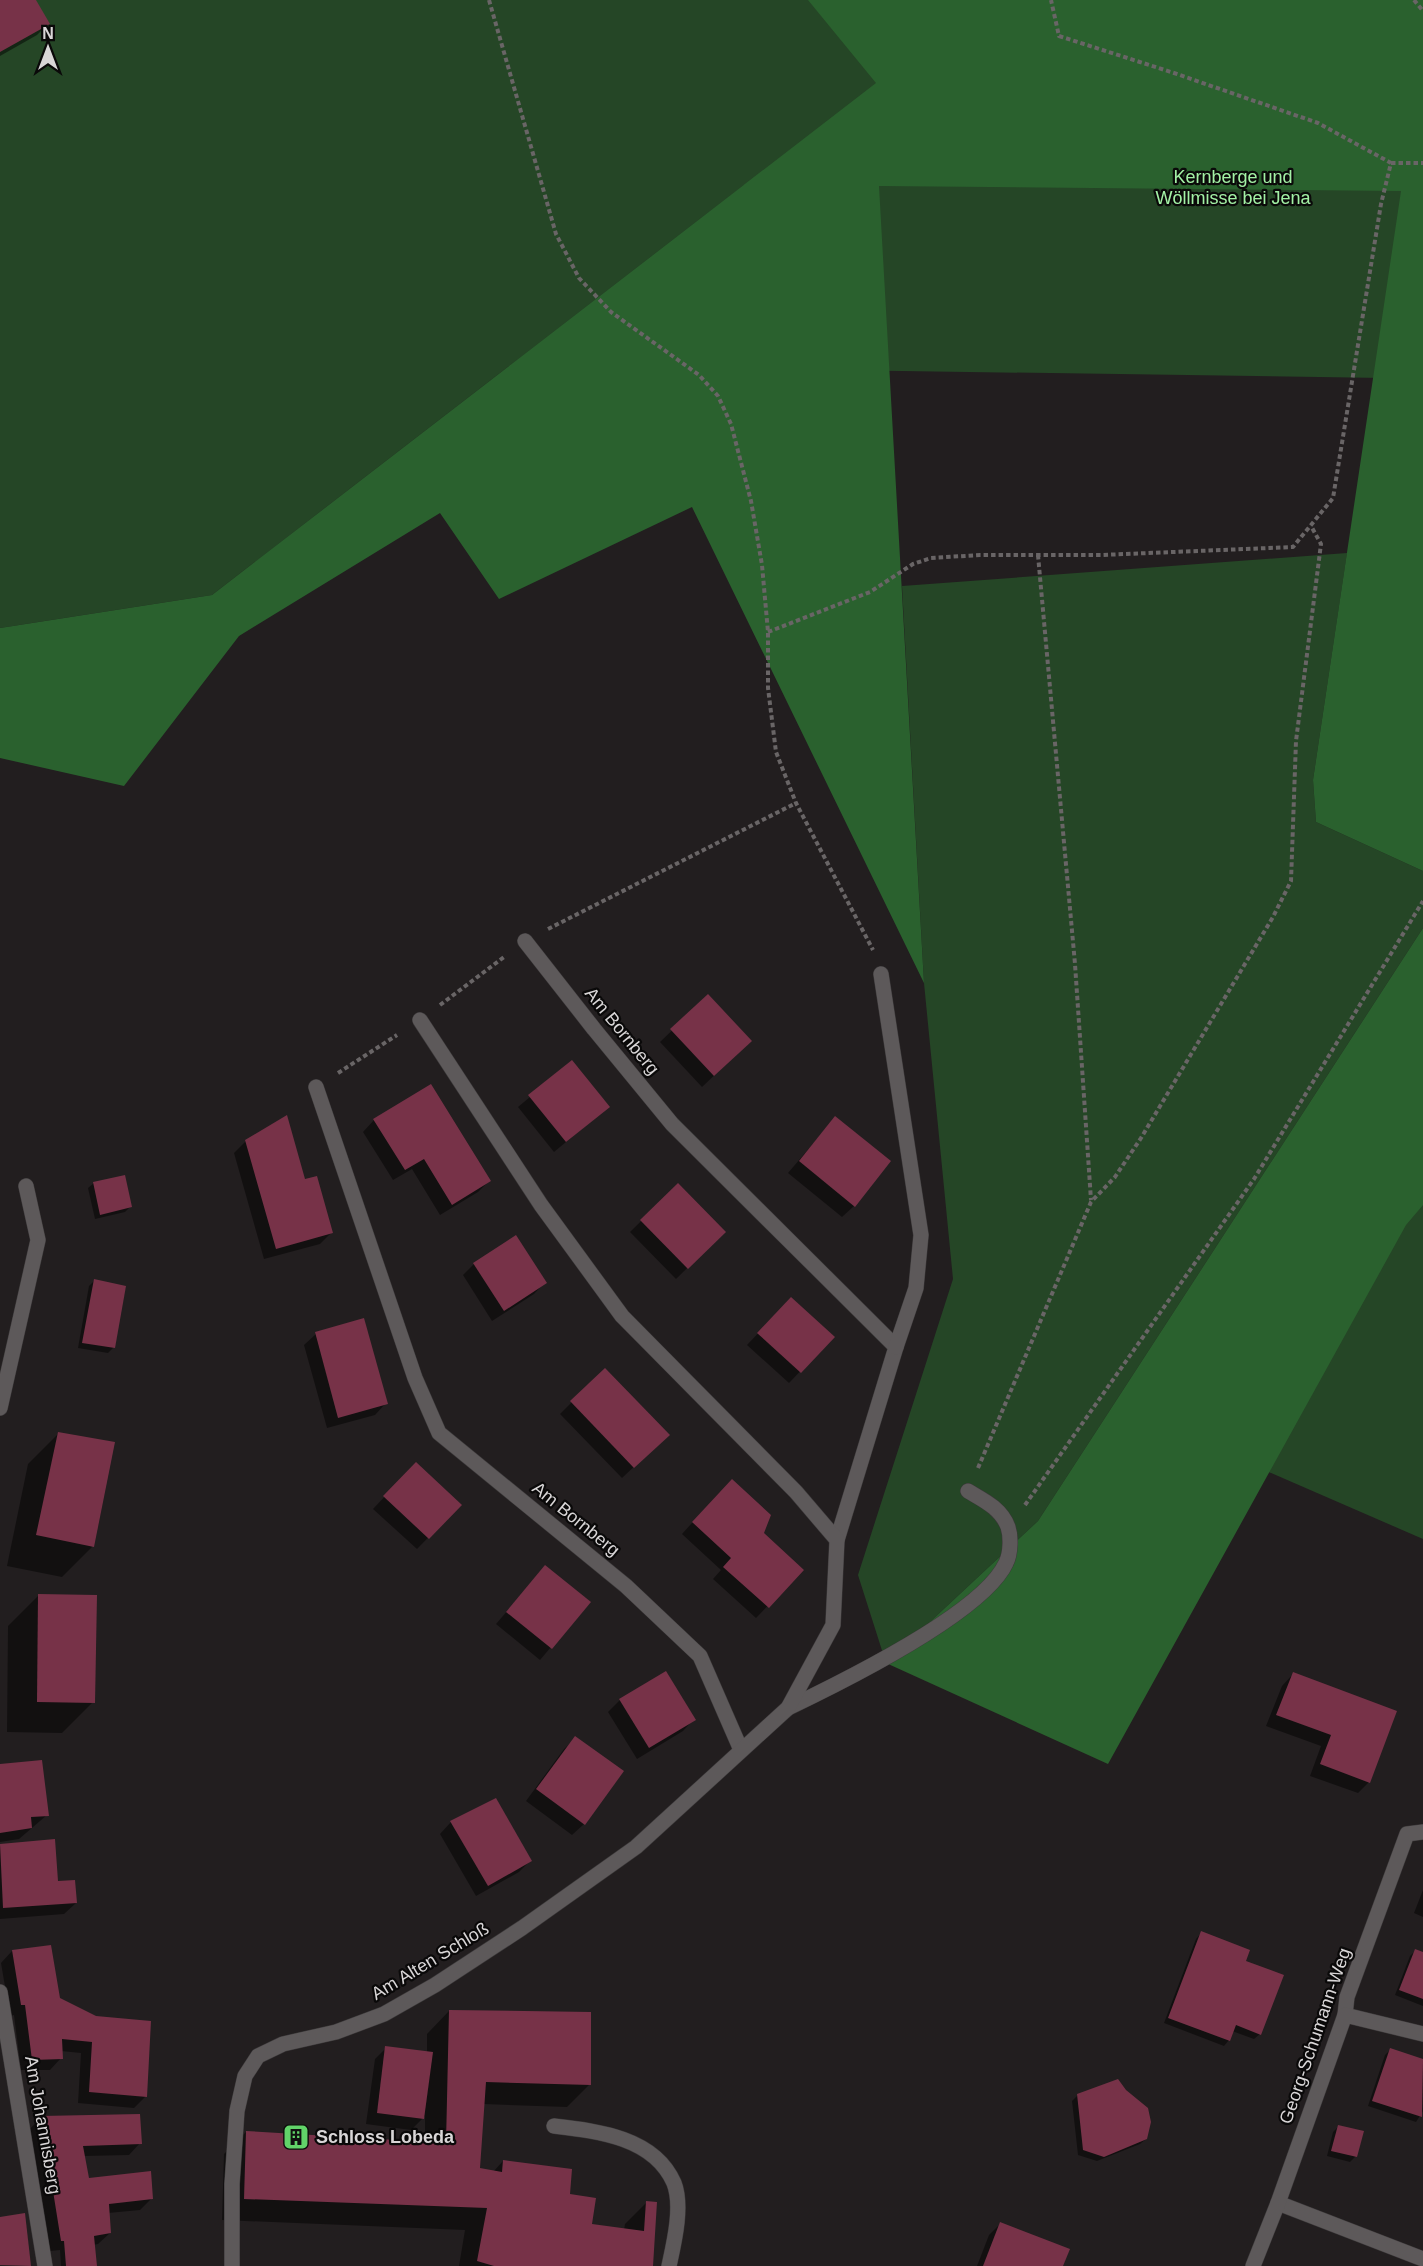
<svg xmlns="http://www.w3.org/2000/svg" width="1423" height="2266" viewBox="0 0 1423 2266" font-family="Helvetica,sans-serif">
<rect width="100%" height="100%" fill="#221e1f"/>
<g fill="#254626">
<path d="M0 0H1423L1384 378 768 369 744 185 212 595 0 628Z"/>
<path d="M1347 553 1313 780 1316 822 1423 871V928L1038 1521 886 1663 858 1575 953 1279 924 983 902 586Z"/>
<path d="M1423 944V1539L1248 1463Z"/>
</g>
<g fill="#2a612e">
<path d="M808 0H1423V871L1316 822 1313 780 1401 191 879 186 924 983 692 507 499 599 440 513 239 636 124 786 0 758V628L212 595 876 83Z"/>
<path d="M1423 928V1205L1406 1225 1108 1764 886 1663 1038 1521Z"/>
</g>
<g fill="#0007">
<path d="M0 0H34L48 24 37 35 0 56Z"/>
<path d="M708 996 739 1052 702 1087 660 1042Z"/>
<path d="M572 1062 608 1107 554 1152 518 1107Z"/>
<path d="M835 1118 854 1206 842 1217 788 1173Z"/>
<path d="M374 1120 489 1181 478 1192 440 1215 412 1169 393 1180 363 1132Z"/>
<path d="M246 1141 304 1181 332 1232 320 1244 264 1259 234 1153Z"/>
<path d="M94 1183 130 1207 125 1212 95 1219 88 1188Z"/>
<path d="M678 1185 724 1232 676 1279 630 1232Z"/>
<path d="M474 1264 545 1282 534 1294 492 1321 463 1275Z"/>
<path d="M94 1281 113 1348 108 1353 78 1348 89 1286Z"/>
<path d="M780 1310 833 1337 789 1383 747 1345Z"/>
<path d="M316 1334 386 1403 375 1415 327 1428 304 1345Z"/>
<path d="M604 1370 656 1446 622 1478 560 1414Z"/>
<path d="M58 1434 92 1547 62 1577 7 1566 28 1464Z"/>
<path d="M405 1475 460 1505 417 1549 373 1509Z"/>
<path d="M720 1492 802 1570 756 1618 713 1579 721 1570 682 1534Z"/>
<path d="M545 1567 589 1602 540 1660 496 1624Z"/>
<path d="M39 1595 93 1702 62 1733 7 1732 8 1626Z"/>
<path d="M666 1673 694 1719 683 1731 637 1759 608 1712 620 1700Z"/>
<path d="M1293 1674 1369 1782 1358 1793 1310 1776 1321 1746 1266 1726 1282 1686Z"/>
<path d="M576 1738 584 1824 572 1835 526 1801 564 1749Z"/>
<path d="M0 1765 47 1815 19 1839 0 1842Z"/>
<path d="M451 1822 530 1861 519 1872 476 1896 440 1834Z"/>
<path d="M54 1841 57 1883 76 1903 64 1914 0 1919V1846Z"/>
<path d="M1423 1890V1917L1414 1913Z"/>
<path d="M1201 1933 1244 1962 1260 2034 1254 2039 1232 2031 1229 2040 1224 2046 1164 2023 1196 1939Z"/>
<path d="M1416 1950 1423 1953V2006L1395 1995 1410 1956Z"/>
<path d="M12 1951 59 1999 145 2097 134 2108 78 2103 81 2053 61 2051V2058L50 2070H21L14 2015 10 2016 1 1963Z"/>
<path d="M449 2011 589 2085 567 2107 483 2104 479 2169 493 2172 503 2161 568 2195 590 2225 624 2230 625 2224 647 2202 651 2266H459L465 2230 222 2220 224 2154 246 2132 425 2143V2116L411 2130 366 2124 375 2059 386 2048 427 2053V2034Z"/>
<path d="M1390 2050 1423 2061V2111L1416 2122 1368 2106 1385 2055Z"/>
<path d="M1078 2095 1146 2139 1140 2144 1097 2161 1078 2155 1072 2101Z"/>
<path d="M41 2117 140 2143 129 2155 84 2156 88 2180 152 2198 140 2210 108 2213 110 2233 98 2244 93 2245 96 2266H61L60 2250 50 2251 30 2129Z"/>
<path d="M1339 2126 1355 2157 1350 2162 1327 2156 1333 2132Z"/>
<path d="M1000 2224 1061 2266H977L989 2235Z"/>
</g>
<g fill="#773248">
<path d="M0 0H36L50 24 0 52Z"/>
<path d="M708 994 752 1041 714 1076 670 1029Z"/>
<path d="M572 1060 610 1107 566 1142 528 1095Z"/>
<path d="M431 1084 491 1181 452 1205 424 1159 405 1170 373 1119Z"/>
<path d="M287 1115 305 1179 317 1176 333 1233 276 1249 245 1140Z"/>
<path d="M835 1116 891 1161 855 1207 799 1161Z"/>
<path d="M125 1175 132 1207 100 1215 93 1182Z"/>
<path d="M678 1183 726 1232 688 1269 640 1220Z"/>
<path d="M516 1235 547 1283 504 1311 473 1263Z"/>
<path d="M94 1279 126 1286 115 1348 82 1343Z"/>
<path d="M791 1297 835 1337 801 1373 757 1333Z"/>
<path d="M364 1318 388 1404 338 1418 315 1332Z"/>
<path d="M605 1368 670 1435 634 1468 570 1401Z"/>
<path d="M58 1432 115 1442 94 1547 36 1535Z"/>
<path d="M416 1462 462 1505 429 1539 383 1496Z"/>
<path d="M732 1479 771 1515 764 1533 804 1570 769 1608 723 1567 731 1558 692 1522Z"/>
<path d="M545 1565 591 1602 552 1649 506 1612Z"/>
<path d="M38 1594 97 1595 95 1703 37 1702Z"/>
<path d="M666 1671 696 1720 649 1748 619 1699Z"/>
<path d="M1293 1672 1397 1711 1370 1783 1320 1764 1331 1735 1276 1715Z"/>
<path d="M575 1736 624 1771 585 1825 536 1789Z"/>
<path d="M42 1760 49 1816 31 1817 32 1828 0 1833V1764Z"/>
<path d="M496 1798 532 1861 488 1886 450 1821Z"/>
<path d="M55 1839 58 1881 75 1880 77 1903 3 1908 0 1844Z"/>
<path d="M1201 1931 1250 1950 1246 1961 1284 1975 1261 2035 1236 2025 1230 2041 1168 2018Z"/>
<path d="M51 1945 60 1998 96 2016 151 2021 147 2097 89 2092 92 2042 62 2039 63 2059 32 2060 25 2005H21L12 1950Z"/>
<path d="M1415 1949 1423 1952V1999L1399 1990Z"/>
<path d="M449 2010 591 2012V2085L486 2082 480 2168 502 2172 503 2160 572 2169 570 2194 596 2198 592 2224 644 2231 646 2201 657 2202 653 2266H494L477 2261 487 2208 244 2199 246 2131 446 2143Z"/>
<path d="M385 2046 433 2052 424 2119 377 2113Z"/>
<path d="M1390 2048 1423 2059 1422 2117 1372 2101Z"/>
<path d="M1118 2079 1126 2090 1148 2108 1151 2122 1147 2139 1104 2157 1083 2150 1077 2094Z"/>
<path d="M140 2114 142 2144 83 2146 89 2178 151 2171 153 2199 109 2204 111 2233 94 2236 97 2266H66L64 2241H61L41 2116Z"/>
<path d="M1338 2125 1364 2131 1357 2157 1331 2151Z"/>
<path d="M25 2213 31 2266 0 2265V2217Z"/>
<path d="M1000 2222 1070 2249 1063 2266H983Z"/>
</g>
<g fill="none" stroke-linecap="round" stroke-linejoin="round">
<g stroke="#3c393a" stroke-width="16">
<g id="service">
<path d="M0 1408 38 1240 26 1186"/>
<path d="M788 1708C840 1683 983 1613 1006 1563 1011 1553 1011 1536 1008 1527 1001 1508 983 1500 968 1491"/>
<path d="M1345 2015 1347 1997 1407 1834 1423 1832"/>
<path d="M554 2126C597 2131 654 2137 674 2183 683 2206 674 2243 669 2266"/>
</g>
</g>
<g stroke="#3c393a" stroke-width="16">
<g id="minor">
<path d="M525 941 594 1029 672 1124 896 1347 837 1540"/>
<path d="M881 974 921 1235 916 1288 896 1347"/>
<path d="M316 1087 415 1378 439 1433 626 1586 700 1656 741 1750"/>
<path d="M0 1992 45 2266"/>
<path d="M1278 2203 1423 2259"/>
<path d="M232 2266V2184L237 2111 245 2076 258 2056 283 2044 336 2032 384 2014 435 1985 522 1928 636 1847 788 1708 833 1625 837 1540 796 1492 622 1316 541 1205 420 1020"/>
<path d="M1253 2266 1278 2203 1345 2015 1423 2034"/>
</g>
</g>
<g stroke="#696566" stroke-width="4" stroke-dasharray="4.5 3" stroke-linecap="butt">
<path d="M489 0 556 234 579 278 611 312 699 375 718 396 731 424 751 501 762 565 768 632V688L776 752 796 803 873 950"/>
<path d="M1414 0 1423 11"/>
<path d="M1391 163H1423"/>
<path d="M1038 555 1075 964 1091 1200"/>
<path d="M768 632 870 592 913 564 931 558 980 555H1101L1293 547 1333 498 1381 204 1391 163 1318 123 1171 72 1059 36 1051 0"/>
<path d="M548 929 796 803"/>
<path d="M440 1005 504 957"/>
<path d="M338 1073 397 1035"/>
<path d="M978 1468 1091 1202 1115 1177 1141 1138 1273 917 1291 881 1296 741 1321 544 1311 526"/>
<path d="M1025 1505 1254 1179 1423 901"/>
</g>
<use href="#service" stroke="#5d595a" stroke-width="15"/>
<use href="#minor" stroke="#5d595a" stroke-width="15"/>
</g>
<defs>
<g id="building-square" transform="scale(1.35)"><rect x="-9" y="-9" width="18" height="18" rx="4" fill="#62d469" stroke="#0a0909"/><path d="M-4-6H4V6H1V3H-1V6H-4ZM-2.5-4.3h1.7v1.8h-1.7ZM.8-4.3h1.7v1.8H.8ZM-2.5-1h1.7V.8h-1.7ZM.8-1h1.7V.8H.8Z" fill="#111"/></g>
</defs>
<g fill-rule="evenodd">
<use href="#building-square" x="296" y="2137"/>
</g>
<g text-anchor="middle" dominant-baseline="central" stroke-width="4.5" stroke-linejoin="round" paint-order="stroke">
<g font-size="18" fill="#a3f1a5" stroke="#0a0909">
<text x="1233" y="177">Kernberge und<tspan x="1233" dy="21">Wöllmisse bei Jena</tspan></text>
</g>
<g font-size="18" fill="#d9d6d7" stroke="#0a0909">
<text transform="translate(622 1031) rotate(51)">Am Bornberg</text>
<text transform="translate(576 1519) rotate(39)">Am Bornberg</text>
<text transform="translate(430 1961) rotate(-31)">Am Alten Schloß</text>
<text transform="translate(1315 2036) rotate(-71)">Georg-Schumann-Weg</text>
<text transform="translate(43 2125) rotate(80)">Am Johannisberg</text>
</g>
<g font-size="18" font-weight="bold" fill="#d9d6d7" stroke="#0a0909" text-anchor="start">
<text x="316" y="2137">Schloss Lobeda</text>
</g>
</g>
<g transform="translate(48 48)" stroke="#0a0909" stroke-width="4.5" paint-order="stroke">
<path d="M0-4.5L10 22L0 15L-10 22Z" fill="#d9d6d7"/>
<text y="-9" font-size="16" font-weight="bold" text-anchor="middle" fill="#d9d6d7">N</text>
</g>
</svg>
